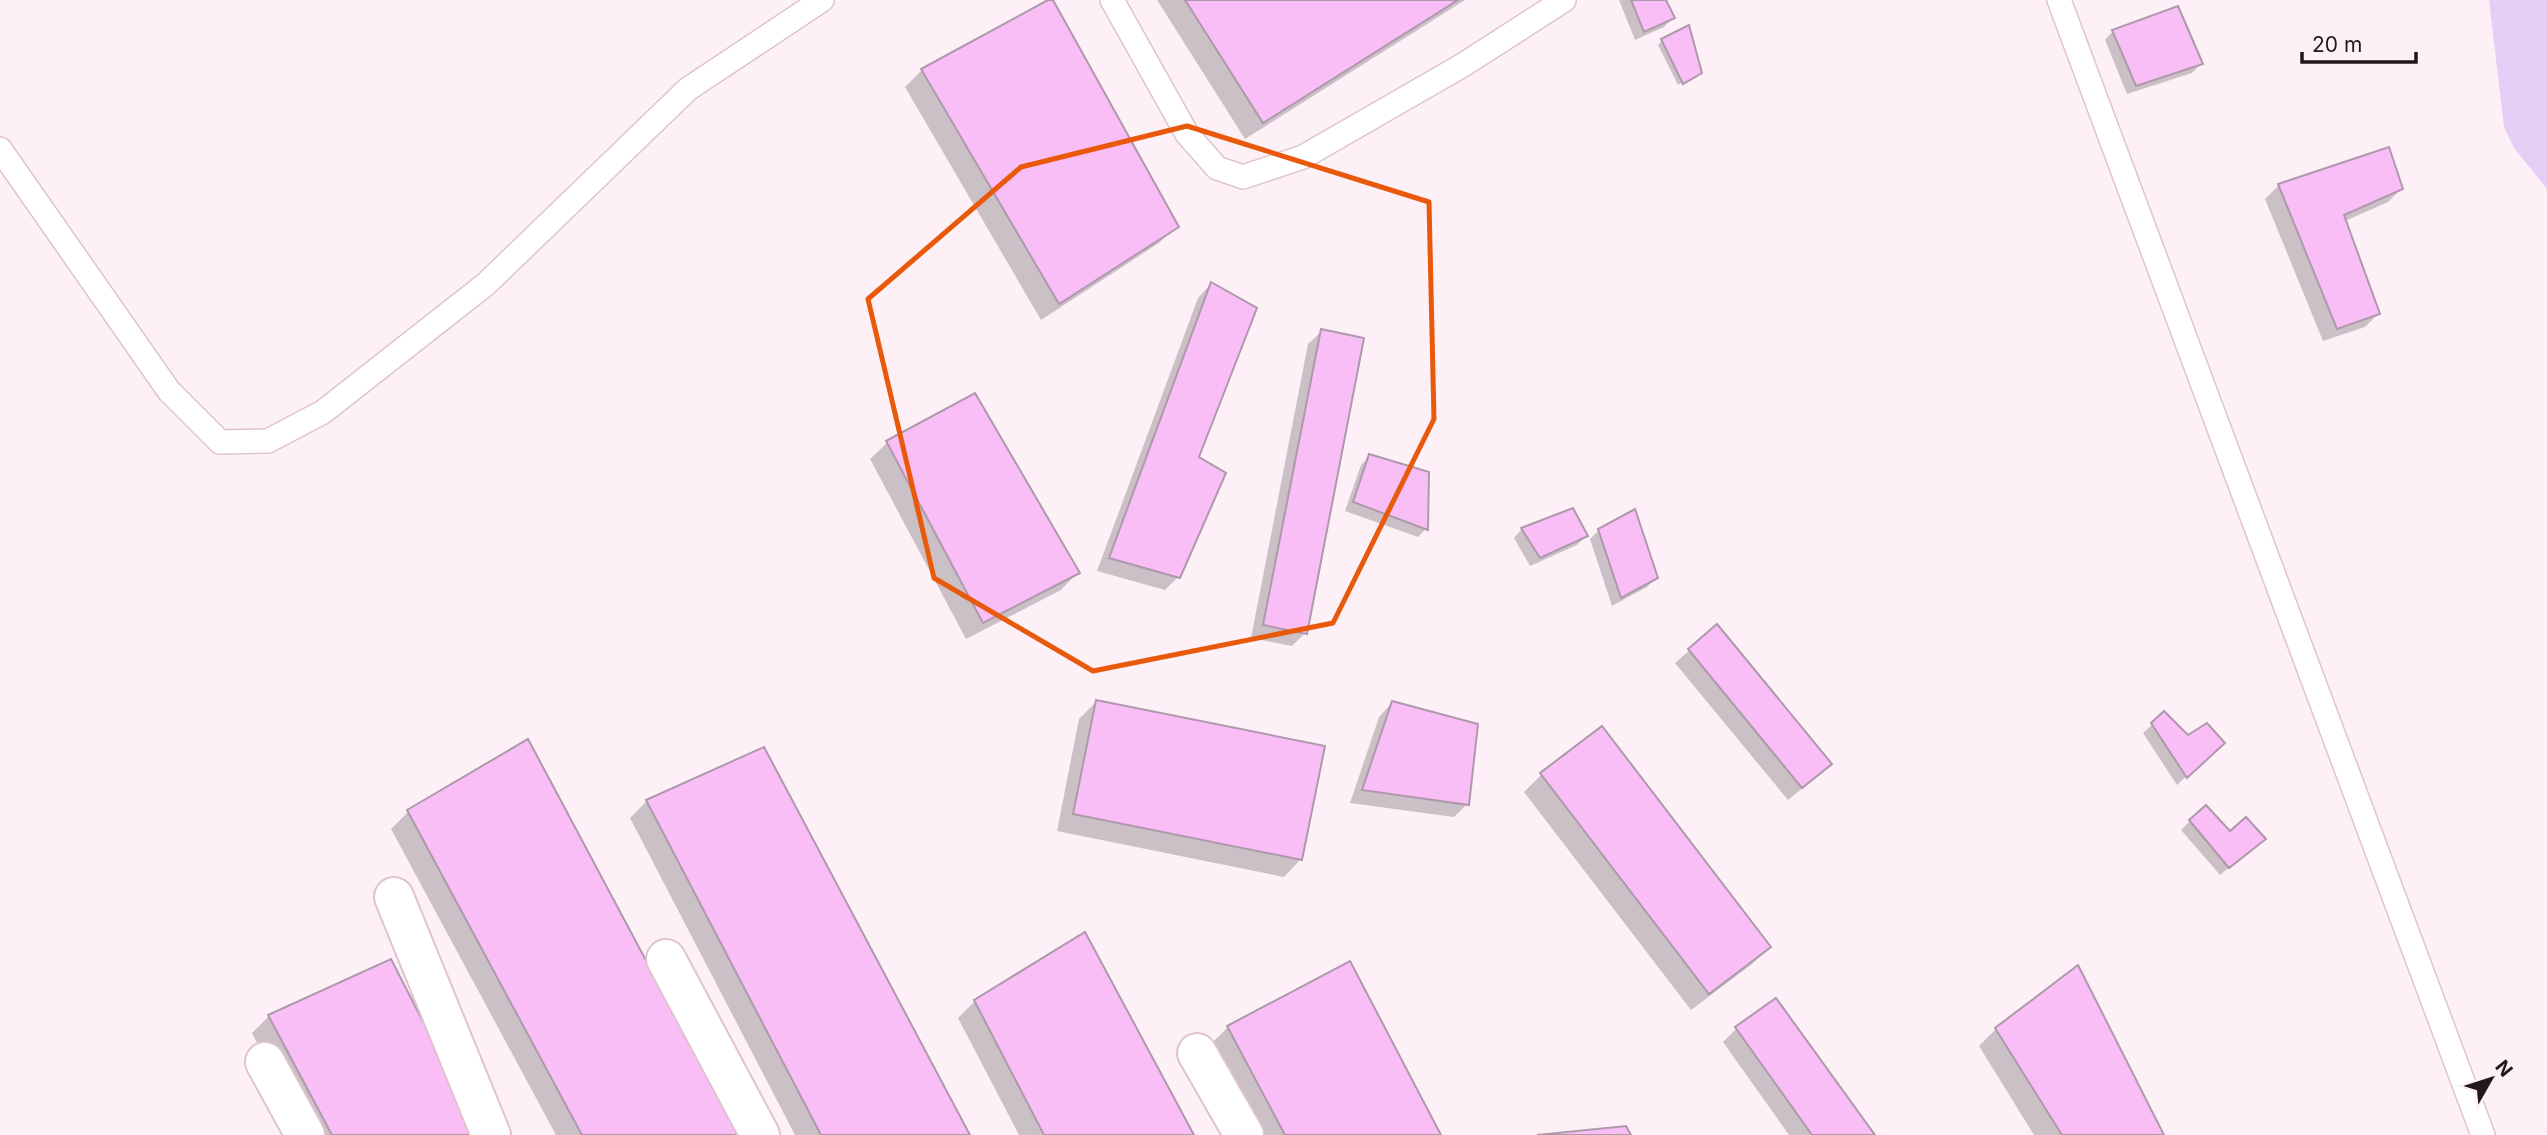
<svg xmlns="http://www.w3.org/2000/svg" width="2547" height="1135" viewBox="0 0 2547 1135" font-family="Inter,sans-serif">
<rect width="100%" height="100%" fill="#fdf1f7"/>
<path fill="#e5cff7" d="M2489 0H2547V189L2514 148 2504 127Z"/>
<g fill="#0003">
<path d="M1157 0H1465L1245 139Z"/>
<path d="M1619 0H1664L1673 18 1664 27 1635 40Z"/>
<path d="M2113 31 2201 64 2192 73 2127 94 2105 40Z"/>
<path d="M1662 41 1698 73 1678 85 1658 45Z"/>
<path d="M922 70 1177 226 1159 243 1041 320 905 87Z"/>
<path d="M2279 185 2401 189 2388 202 2345 221 2378 314 2365 327 2323 341 2265 199Z"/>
<path d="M1211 284 1197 458 1178 577 1165 590 1097 571 1198 298Z"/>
<path d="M1322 331 1305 633 1292 646 1251 638 1308 344Z"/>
<path d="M888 442 1078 572 1061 590 966 639 870 459Z"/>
<path d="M1370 456 1426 529 1418 537 1345 511 1361 465Z"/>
<path d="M1522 529 1586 536 1577 545 1530 566 1514 538Z"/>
<path d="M1599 530 1656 578 1647 587 1612 606 1590 539Z"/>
<path d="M1717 626 1816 777 1788 800 1675 663Z"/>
<path d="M1096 702 1301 859 1284 877 1057 831 1079 719Z"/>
<path d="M1392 703 1467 804 1454 817 1350 803 1379 717Z"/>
<path d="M2164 714 2188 737 2213 752 2177 785 2143 733Z"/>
<path d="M1601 728 1769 947 1752 964 1691 1010 1524 792 1541 775Z"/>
<path d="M527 741 737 1135H556L391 829 408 812Z"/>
<path d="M647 801 968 1135H795L630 818Z"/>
<path d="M2190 821 2230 834 2254 847 2220 875 2181 830Z"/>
<path d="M1776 1000 1872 1135H1789L1723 1042 1736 1029Z"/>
<path d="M975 1001 1192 1135H1019L958 1018Z"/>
<path d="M269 1016 479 1135H306L252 1033Z"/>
<path d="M1228 1027 1439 1135H1259L1211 1044Z"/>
<path d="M1996 1029 2162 1135H2034L1979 1046Z"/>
</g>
<g fill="#f9bef5" stroke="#ae99ac" stroke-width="2">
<path d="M1048 0H1053L1179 227 1059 304 921 69Z"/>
<path d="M1185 0H1458L1263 123Z"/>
<path d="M1631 0H1666L1675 18 1644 32Z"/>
<path d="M2178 6 2203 64 2136 86 2112 30Z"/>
<path d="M1689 25 1702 73 1683 84 1661 39Z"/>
<path d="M2389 147 2403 189 2344 215 2380 314 2337 329 2278 184Z"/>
<path d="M1211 282 1257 308 1199 457 1226 473 1180 578 1109 558Z"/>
<path d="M1321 329 1364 338 1307 634 1263 625Z"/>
<path d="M975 393 1080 573 983 623 886 441Z"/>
<path d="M1369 454 1429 472 1428 530 1353 502Z"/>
<path d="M1573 508 1588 536 1540 558 1521 528Z"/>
<path d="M1635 509 1658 578 1621 598 1598 529Z"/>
<path d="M1717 624 1832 764 1802 788 1688 649Z"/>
<path d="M1096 700 1325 746 1302 860 1073 814Z"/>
<path d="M1392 701 1478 724 1469 805 1362 790Z"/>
<path d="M2164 711 2188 735 2207 723 2225 743 2187 778 2151 723Z"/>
<path d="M1602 726 1771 947 1709 994 1540 773Z"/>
<path d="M528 739 739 1135H582L407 810Z"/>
<path d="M764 747 970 1135H821L646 800Z"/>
<path d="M2206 805 2230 831 2246 817 2266 839 2229 868 2189 820Z"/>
<path d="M1085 932 1194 1135H1044L974 1000Z"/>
<path d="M391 959 481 1135H332L268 1015Z"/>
<path d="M1350 961 1441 1135H1285L1227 1026Z"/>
<path d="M2078 965 2164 1135H2062L1995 1028Z"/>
<path d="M1776 998 1875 1135H1812L1735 1027Z"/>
<path d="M1626 1126 1631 1135H1537Z"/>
</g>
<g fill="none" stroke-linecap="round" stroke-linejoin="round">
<g stroke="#dfc3d0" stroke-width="26">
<g id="service">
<path d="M1112 0 1187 134 1217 168 1243 177 1303 157 1463 65 1564 0"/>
<path d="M2059 0 2483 1135"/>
<path d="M0 149 169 391 220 442 268 441 323 412 486 284 688 89 822 0"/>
</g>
</g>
<g stroke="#dfc3d0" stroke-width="42">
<g id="minor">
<path d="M394 897 491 1135"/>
<path d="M666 959 760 1135"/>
<path d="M1197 1053 1244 1135"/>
<path d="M265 1062 305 1135"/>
</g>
</g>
<use href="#service" stroke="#fff" stroke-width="23"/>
<use href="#minor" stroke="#fff" stroke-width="38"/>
</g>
<path fill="none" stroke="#e8590c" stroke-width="5" stroke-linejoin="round" d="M1187 126 1429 202 1434 419 1333 623 1093 671 934 578 868 299 1021 167Z"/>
<g transform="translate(2491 1079) rotate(51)" stroke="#fdf1f7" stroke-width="5" paint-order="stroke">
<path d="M0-5L12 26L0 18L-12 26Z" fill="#21171c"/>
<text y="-10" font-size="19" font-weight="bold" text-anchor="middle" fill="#21171c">N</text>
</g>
<path d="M2302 52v10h114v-10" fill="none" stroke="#21171c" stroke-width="3.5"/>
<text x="2312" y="52" font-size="21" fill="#21171c" stroke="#fdf1f7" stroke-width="5" paint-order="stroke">20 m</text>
</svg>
